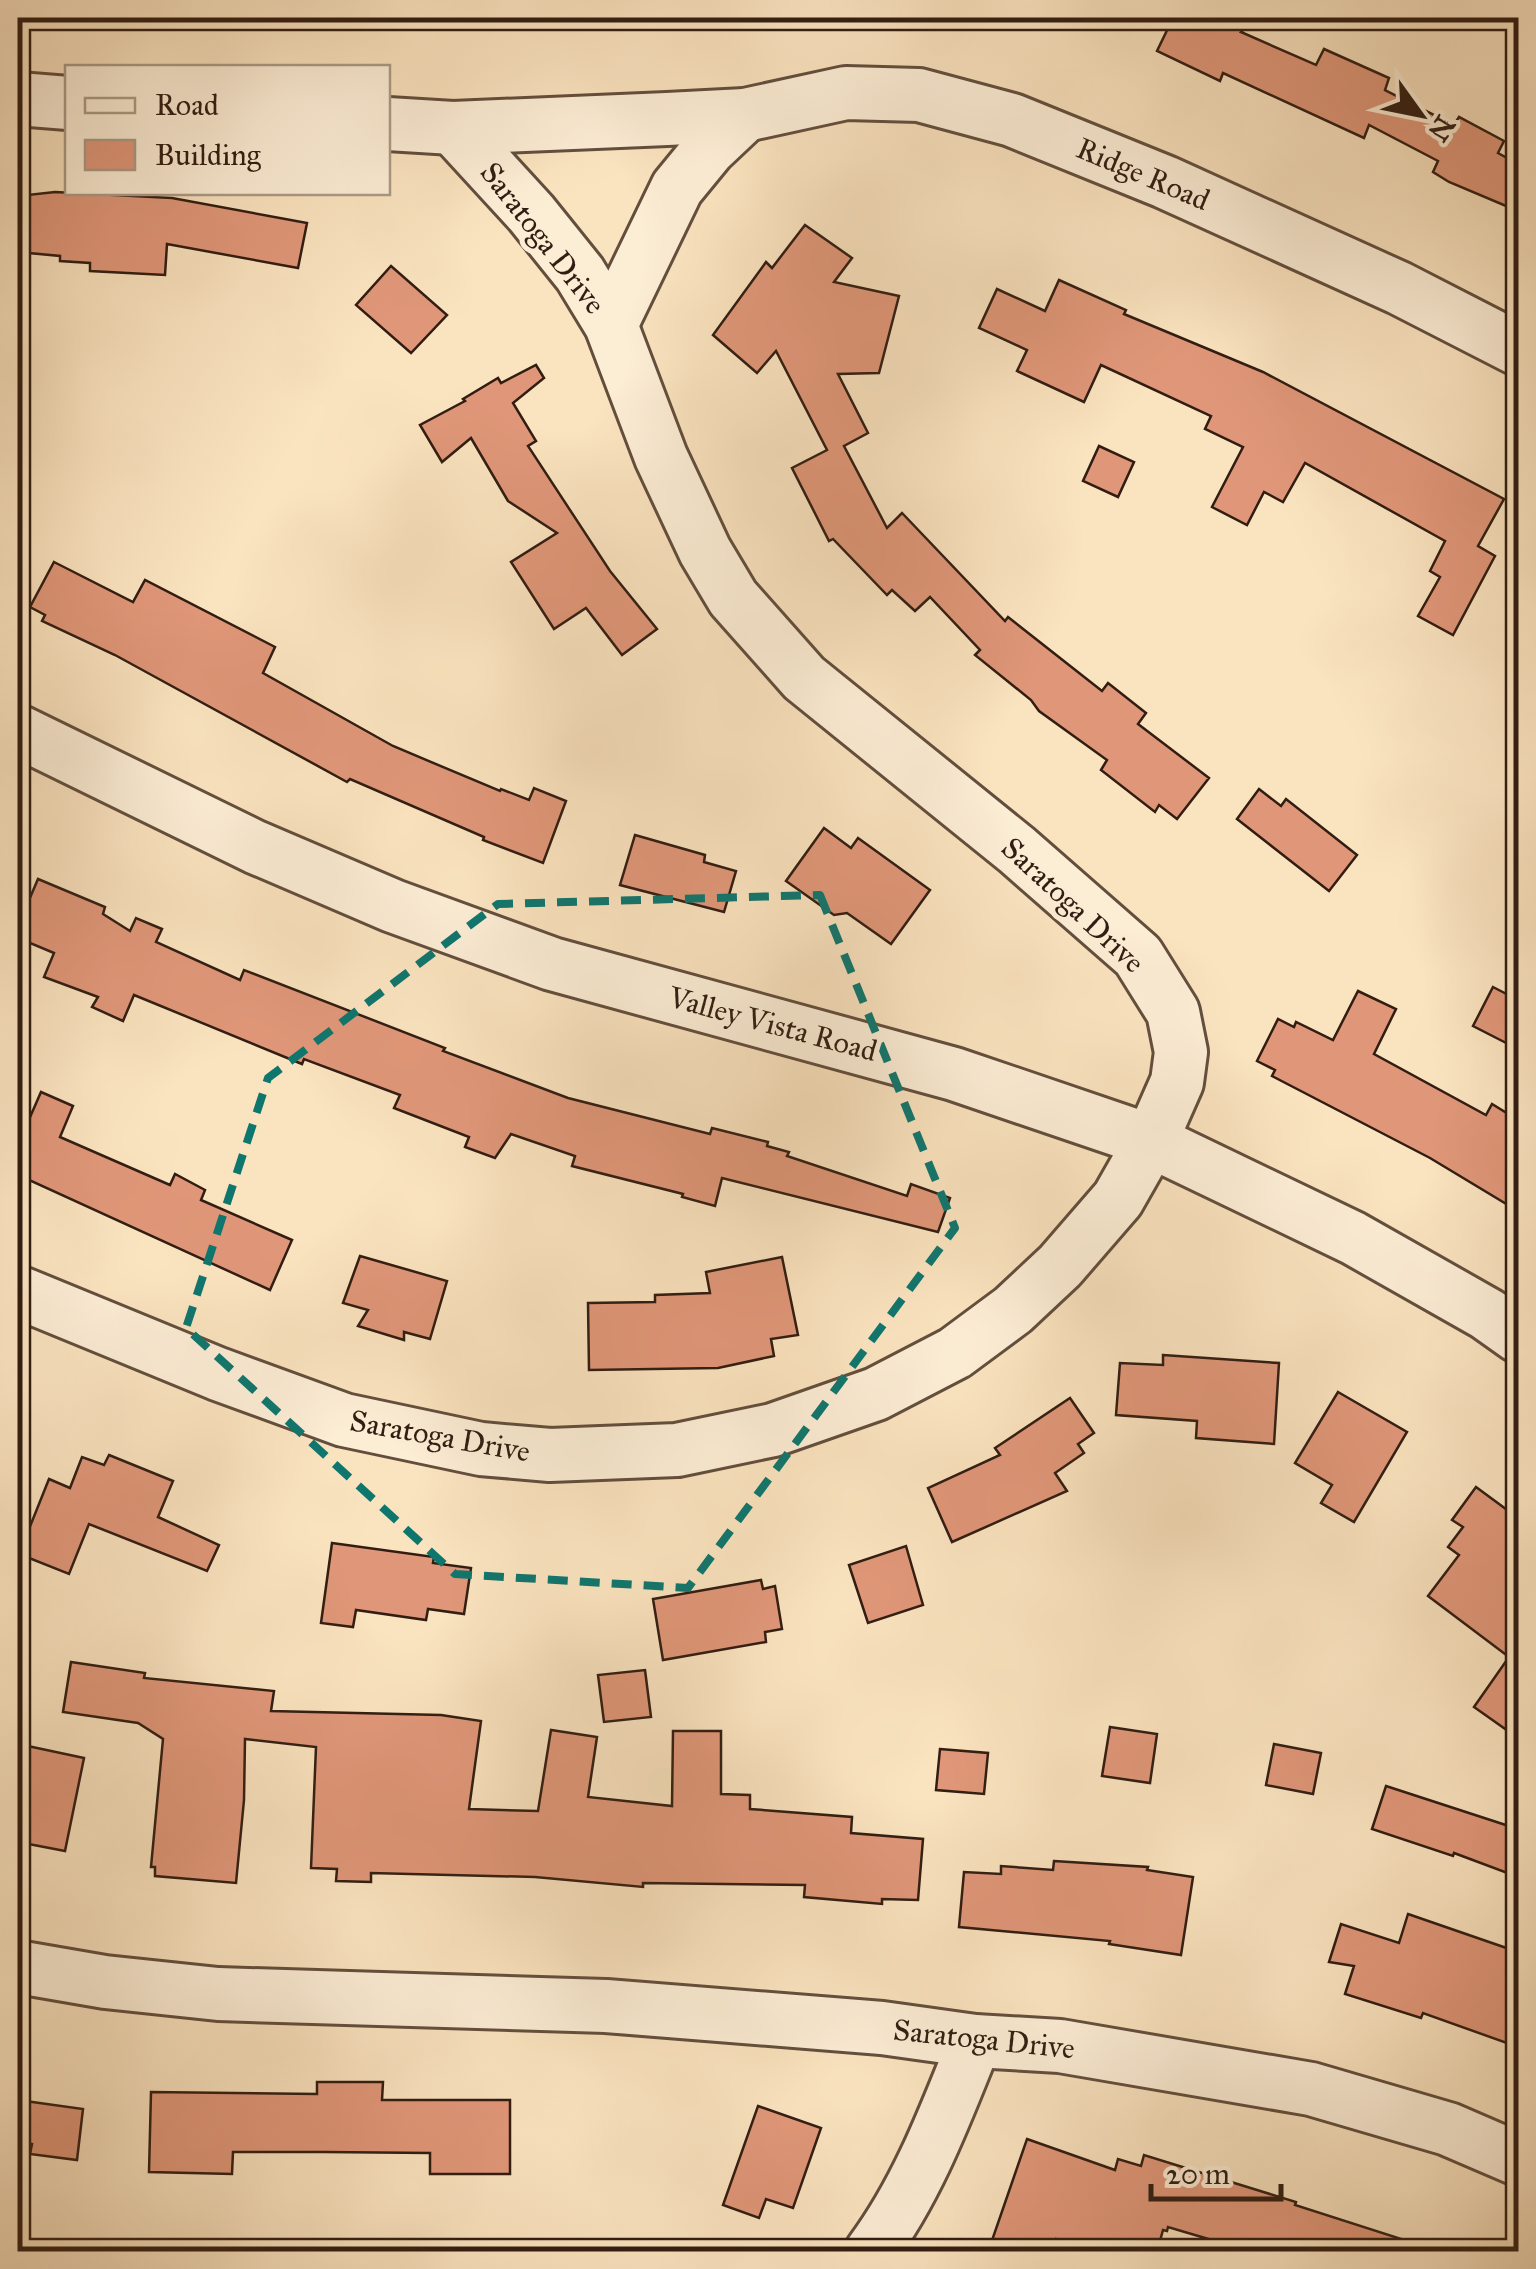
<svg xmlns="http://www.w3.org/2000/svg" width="1536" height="2269" viewBox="0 0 1536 2269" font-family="'IM FELL Great Primer',serif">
<rect width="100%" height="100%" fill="#fae3bf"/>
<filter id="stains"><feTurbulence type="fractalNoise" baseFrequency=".002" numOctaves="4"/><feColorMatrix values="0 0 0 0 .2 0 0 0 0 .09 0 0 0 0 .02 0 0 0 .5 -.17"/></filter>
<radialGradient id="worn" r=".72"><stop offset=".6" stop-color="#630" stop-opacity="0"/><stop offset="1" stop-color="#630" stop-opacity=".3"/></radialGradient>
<g fill="#e09779" stroke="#311d12" stroke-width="2.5">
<path d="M1173 18H1218L1243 30 1241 32 1316 65 1324 49 1389 78 1385 90 1454 125 1459 117 1504 141 1498 153 1518 164V211L1449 182 1433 172 1438 161 1369 125 1364 138 1223 73 1220 81 1157 51Z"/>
<path d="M55 192 172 198 307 223 298 268 167 244 165 275 90 271V263L60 261V256L18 252V196Z"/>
<path d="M805 225 852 258 834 282 899 296 879 373 838 374 868 433 844 446 887 528 902 513 1005 621 1008 617 1102 691 1108 683 1146 713 1138 724 1209 778 1177 819 1159 805 1155 812 1101 770 1107 760 1039 711 1031 700 975 655 980 650 930 597 915 611 892 590 887 595 833 539 829 541 792 468 827 450 776 351 757 373 713 335 766 262 772 268Z"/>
<path d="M391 266 447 315 411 353 356 305Z"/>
<path d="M1059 280 1126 310 1124 314 1263 372 1504 499 1478 546 1495 556 1453 635 1418 616 1440 577 1430 571 1445 541 1305 463 1283 502 1264 492 1247 525 1212 507 1243 447 1205 429 1211 416 1101 365 1084 402 1017 371 1027 350 979 328 997 289 1045 311Z"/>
<path d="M536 365 544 378 513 403 536 441 528 446 610 571 657 629 622 655 586 608 554 629 511 562 557 533 508 501 471 438 442 462 420 425 465 401 463 399 498 378 501 383Z"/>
<path d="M1099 446 1134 462 1118 497 1083 481Z"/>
<path d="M54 562 133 602 145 580 275 647 263 673 393 746 500 791 501 789 529 800 534 788 566 801 543 863 483 840 484 837 350 779 347 782 115 655 42 621 45 615 30 607Z"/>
<path d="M1259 789 1281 806 1286 799 1357 855 1329 891 1237 819Z"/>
<path d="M824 828 851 848 858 838 930 890 891 944 847 913 834 915 786 881Z"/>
<path d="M635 835 705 855 704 862 736 871 724 912 620 885Z"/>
<path d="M38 879 105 907 103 914 130 931 136 918 162 929 156 942 240 980 244 970 445 1048 443 1051 568 1098 710 1134 712 1128 768 1142 767 1146 789 1152 787 1156 907 1196 911 1184 950 1198 938 1232 722 1178 715 1206 682 1197 683 1194 572 1166 575 1156 511 1134 495 1158 465 1147 469 1137 394 1108 400 1095 304 1059 302 1064 134 995 123 1021 92 1007 98 997 44 977 54 953 18 938V926Z"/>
<path d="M1493 987 1518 1000V1049L1473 1026Z"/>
<path d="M1358 991 1396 1009 1374 1054 1486 1115 1492 1104 1518 1120V1211L1430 1158 1272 1076 1275 1070 1257 1061 1278 1019 1294 1027 1296 1022 1333 1040Z"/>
<path d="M41 1092 73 1106 60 1137 170 1185 175 1174 205 1190 201 1200 292 1240 270 1290 18 1175V1120L27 1124Z"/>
<path d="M360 1256 447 1281 430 1339 404 1332V1340L358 1326 368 1310 343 1303Z"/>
<path d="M782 1257 798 1335 771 1339 774 1356 718 1368 589 1370 588 1303 655 1302V1295L710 1293 706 1272Z"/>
<path d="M1163 1355 1279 1363 1274 1444 1196 1438 1197 1421 1116 1415 1120 1363 1163 1365Z"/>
<path d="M1338 1392 1407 1432 1354 1522 1321 1503 1332 1485 1295 1463Z"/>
<path d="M1070 1398 1094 1433 1078 1444 1084 1453 1055 1473 1067 1491 952 1542 928 1488 1000 1455 995 1448Z"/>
<path d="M109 1455 173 1481 158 1517 219 1545 207 1571 89 1524 69 1574 19 1554 49 1479 70 1488 82 1457 104 1465Z"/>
<path d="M1476 1487 1518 1518V1738L1474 1707 1509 1657 1428 1596 1459 1555 1448 1547 1463 1527 1452 1520Z"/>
<path d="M332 1543 434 1557 433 1563 471 1568 464 1614 428 1609 426 1620 356 1610 353 1627 321 1623Z"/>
<path d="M906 1546 923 1605 868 1623 849 1565Z"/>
<path d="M761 1580 763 1589 775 1586 782 1629 765 1632 766 1642 663 1660 653 1599Z"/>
<path d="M71 1662 145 1673 144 1678 274 1691 271 1711 441 1715 481 1721 469 1809 538 1811 551 1730 597 1737 588 1797 672 1806 673 1731H721V1794L750 1795V1809L852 1817 851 1833 923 1839 918 1900 882 1899V1904L804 1897 805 1885 643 1883V1887L535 1877 371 1873V1882L336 1881 337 1869 311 1868 316 1747 245 1739 244 1800 236 1883 155 1876V1867H151L163 1739 138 1723 63 1712Z"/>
<path d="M645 1670 651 1717 604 1722 598 1675Z"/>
<path d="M1110 1727 1157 1734 1150 1783 1102 1776Z"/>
<path d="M1274 1744 1321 1753 1313 1794 1266 1785Z"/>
<path d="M23 1745 84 1758 65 1851 18 1842V1772Z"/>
<path d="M940 1749 988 1753 984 1794 936 1790Z"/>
<path d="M1386 1786 1518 1829V1877L1454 1853 1453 1856 1372 1829Z"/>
<path d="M1054 1861 1148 1867 1147 1870 1193 1877 1181 1955 1109 1944 1110 1941 959 1927 964 1872 1001 1874V1866L1053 1870Z"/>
<path d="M1408 1914 1518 1952V2047L1423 2013 1421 2018 1345 1994 1354 1966 1329 1962 1341 1924 1399 1943Z"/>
<path d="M317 2082H383L382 2100H510V2174H430V2153L324 2152H233L232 2174 149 2172 151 2092 317 2094Z"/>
<path d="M18 2100 83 2109 77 2160 30 2154 32 2144 18 2142Z"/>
<path d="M758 2106 821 2128 793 2208 766 2199 759 2218 723 2205Z"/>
<path d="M1027 2139 1115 2170 1118 2159 1141 2166 1144 2155 1296 2202 1295 2205 1417 2244 1416 2252H1231L1232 2246 1168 2227 1167 2231 1163 2230 1157 2252H1102L1056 2239 1051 2252H988Z"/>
</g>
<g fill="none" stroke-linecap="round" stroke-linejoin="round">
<g stroke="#634e3d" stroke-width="58">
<g id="street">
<path d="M18 99 68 103"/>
<path d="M388 124 453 128 667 119 745 115 846 93 919 95 1012 120 1165 182 1399 288 1518 349"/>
<path d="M611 325 677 188 709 149 745 115"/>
<path d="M18 731 255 847 393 906 552 964 954 1074 1151 1141 1353 1238 1487 1314 1518 1336"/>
<path d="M18 1292 218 1374 344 1420 481 1449 550 1455 677 1450 773 1430 876 1394 955 1353 1013 1310 1060 1266 1118 1199 1151 1141 1177 1082 1181 1052 1173 1012 1138 956 1017 850 804 678 733 598 705 551 661 457 611 325 580 274 531 213 453 128"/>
<path d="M18 1967 105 1982 218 1994 606 2006 882 2028 975 2041 1060 2046 1311 2089 1448 2129 1518 2159"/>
<path d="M871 2252C918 2189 946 2113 975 2041"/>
</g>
</g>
<use href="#street" stroke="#fcedd5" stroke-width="52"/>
</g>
<path fill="none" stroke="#0f766e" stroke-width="8" stroke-dasharray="20 12" stroke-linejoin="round" d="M820 895 955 1228 688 1588 455 1574 186 1328 268 1078 498 904Z"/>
<g text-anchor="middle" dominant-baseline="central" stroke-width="10" stroke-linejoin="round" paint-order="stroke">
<g font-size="30" fill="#311d12" stroke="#fcedd5">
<text transform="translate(1143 174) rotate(23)">Ridge Road</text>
<text transform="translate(543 238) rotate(52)">Saratoga Drive</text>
<text transform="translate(1073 905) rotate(43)">Saratoga Drive</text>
<text transform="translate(773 1024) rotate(15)">Valley Vista Road</text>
<text transform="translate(440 1436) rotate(10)">Saratoga Drive</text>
<text transform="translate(984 2039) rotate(6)">Saratoga Drive</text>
</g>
</g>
<rect width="1536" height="2269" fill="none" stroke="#fae3bf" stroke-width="60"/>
<rect x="20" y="20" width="1496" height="2229" fill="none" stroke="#311d12" stroke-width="5"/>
<rect x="30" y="30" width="1476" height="2209" fill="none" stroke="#311d12" stroke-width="2.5"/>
<rect x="65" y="65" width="325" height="130" fill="#fcedd5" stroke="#ab9a87" stroke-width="2.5"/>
<rect x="85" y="98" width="50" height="15" fill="#fcedd5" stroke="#ab9a87" stroke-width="2.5"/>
<text x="155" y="115" font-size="30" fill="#311d12">Road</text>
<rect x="85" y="140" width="50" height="30" fill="#e09779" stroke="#ab9a87" stroke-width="2.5"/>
<text x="155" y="165" font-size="30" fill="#311d12">Building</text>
<g transform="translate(1421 115) rotate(123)" stroke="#fcedd5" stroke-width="8" paint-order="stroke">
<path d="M0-8L18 38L0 25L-18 38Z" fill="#311d12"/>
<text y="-15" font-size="28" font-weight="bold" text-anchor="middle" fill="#311d12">N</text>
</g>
<path d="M1151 2184v15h130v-15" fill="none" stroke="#311d12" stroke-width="5"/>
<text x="1166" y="2184" font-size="30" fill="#311d12" stroke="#fcedd5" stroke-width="8" paint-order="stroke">20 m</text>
<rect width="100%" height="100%" filter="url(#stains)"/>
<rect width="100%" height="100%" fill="url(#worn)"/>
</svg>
